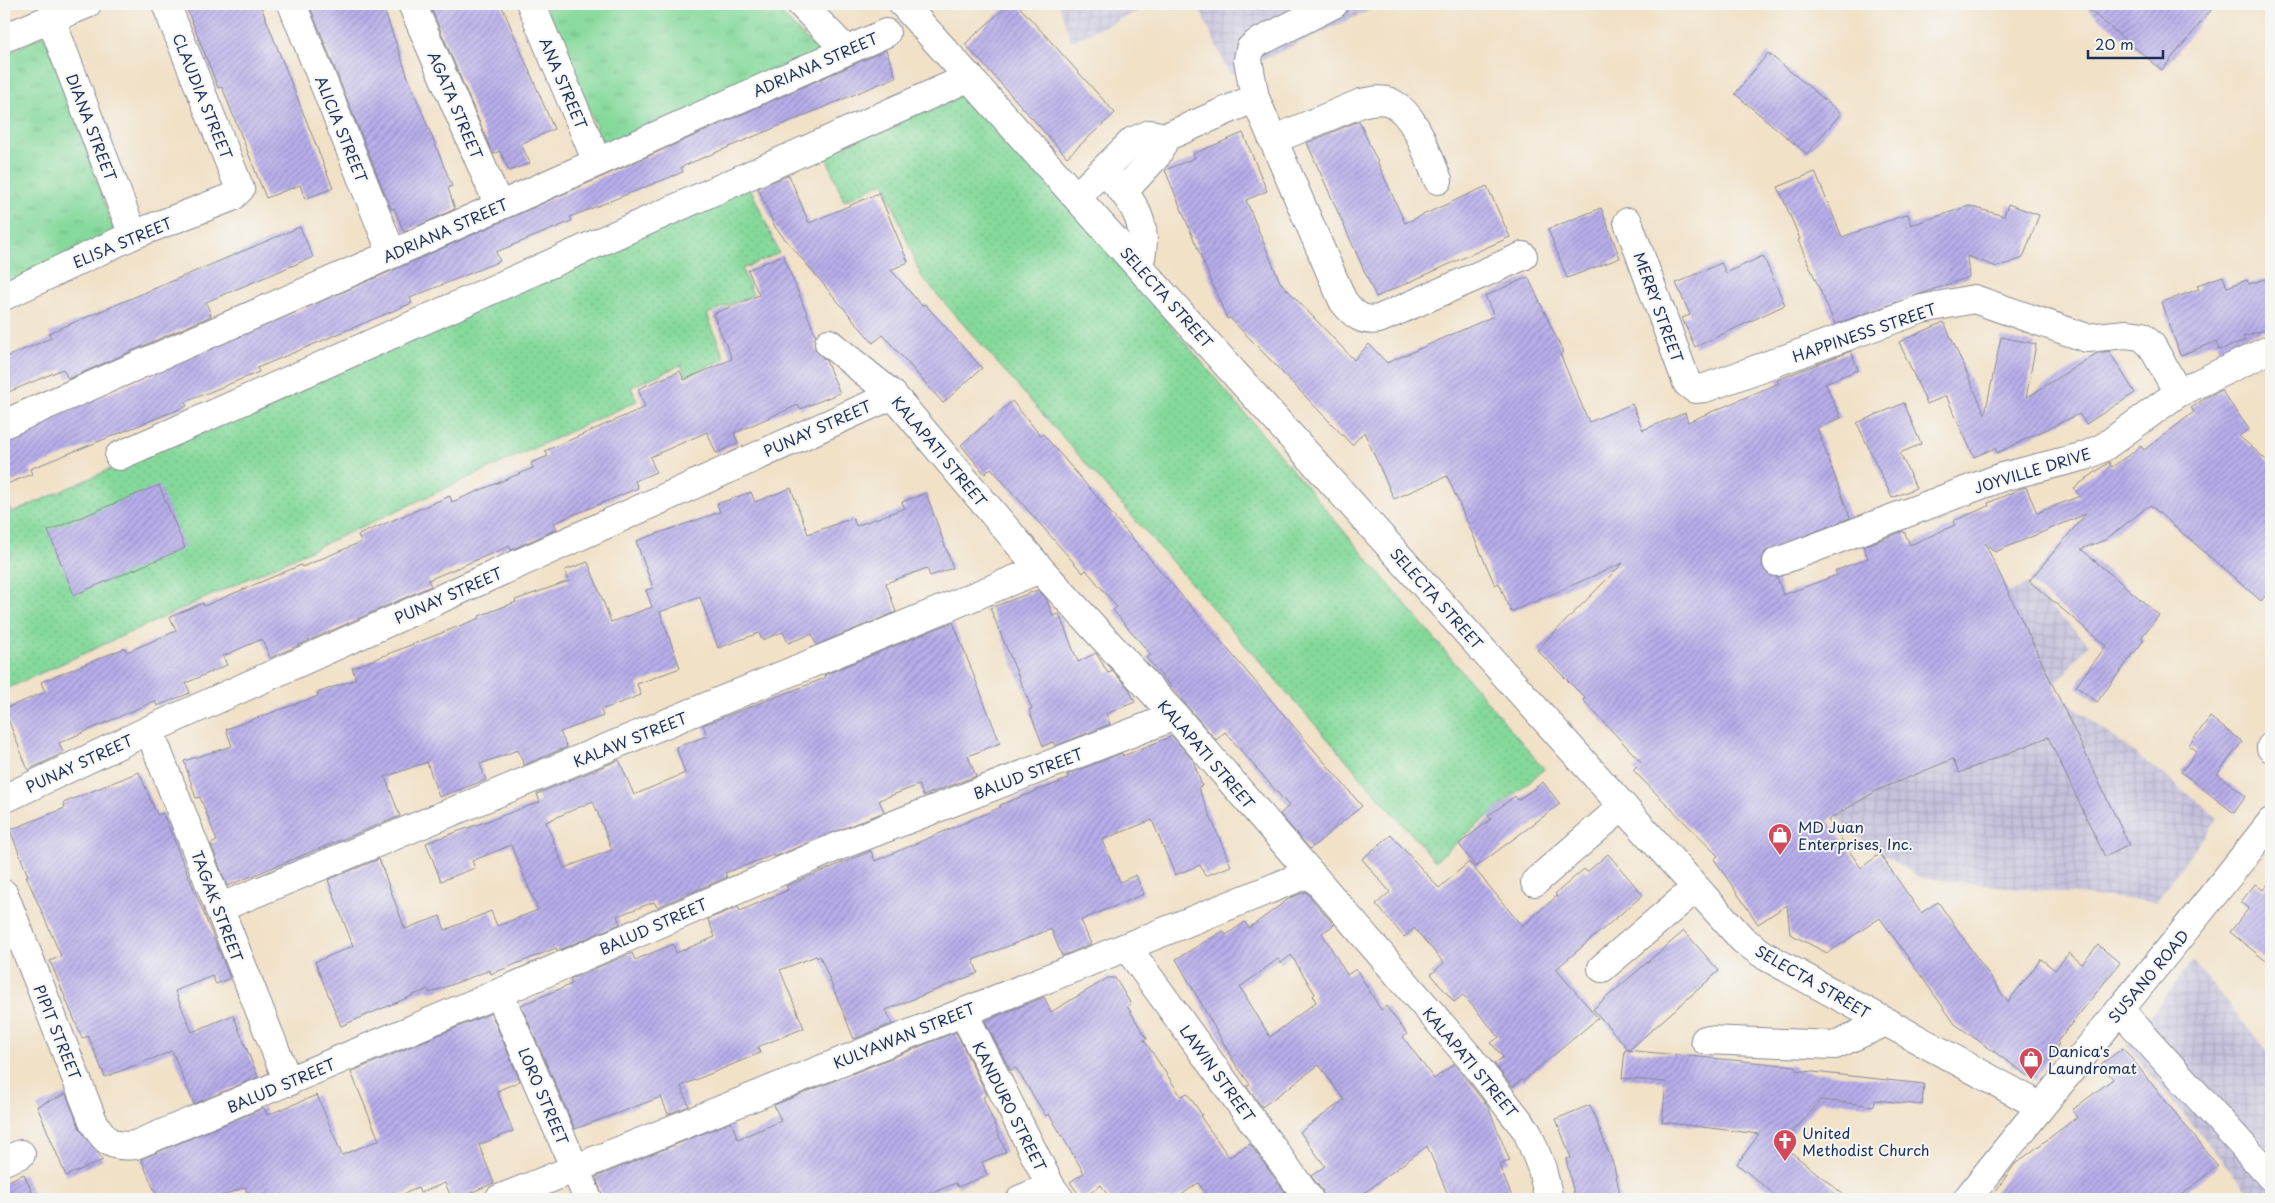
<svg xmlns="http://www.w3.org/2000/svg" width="2275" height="1203" viewBox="0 0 2275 1203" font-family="'Playpen Sans',sans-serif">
<defs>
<pattern id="industrial-grid" width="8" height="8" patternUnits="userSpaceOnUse" patternTransform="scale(1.25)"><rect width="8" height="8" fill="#c4c0db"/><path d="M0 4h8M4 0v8" fill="none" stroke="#a8a5be"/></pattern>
<pattern id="grass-dots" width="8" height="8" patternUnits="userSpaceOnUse" patternTransform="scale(1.25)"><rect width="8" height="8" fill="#85d99b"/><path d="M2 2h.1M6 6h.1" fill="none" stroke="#72bb88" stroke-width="1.8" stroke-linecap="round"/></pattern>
<pattern id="park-tufts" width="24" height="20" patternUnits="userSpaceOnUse" patternTransform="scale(1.25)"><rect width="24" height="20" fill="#85d99b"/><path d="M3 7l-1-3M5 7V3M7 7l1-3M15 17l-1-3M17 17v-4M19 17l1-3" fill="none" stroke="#72bb88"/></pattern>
<pattern id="building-hatch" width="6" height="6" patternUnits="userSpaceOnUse" patternTransform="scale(1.25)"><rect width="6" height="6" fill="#b8aeea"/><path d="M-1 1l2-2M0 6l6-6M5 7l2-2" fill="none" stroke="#958ec1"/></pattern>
</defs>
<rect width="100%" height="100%" fill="#f6f6f2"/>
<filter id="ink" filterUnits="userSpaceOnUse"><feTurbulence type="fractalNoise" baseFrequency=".02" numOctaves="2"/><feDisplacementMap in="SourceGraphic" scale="10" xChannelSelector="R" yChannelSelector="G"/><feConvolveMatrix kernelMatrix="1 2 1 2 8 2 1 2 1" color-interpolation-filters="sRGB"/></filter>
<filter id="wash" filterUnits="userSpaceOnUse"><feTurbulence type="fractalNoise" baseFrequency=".0096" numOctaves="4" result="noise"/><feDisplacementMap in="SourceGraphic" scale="20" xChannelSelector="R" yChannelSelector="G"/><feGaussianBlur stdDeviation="1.12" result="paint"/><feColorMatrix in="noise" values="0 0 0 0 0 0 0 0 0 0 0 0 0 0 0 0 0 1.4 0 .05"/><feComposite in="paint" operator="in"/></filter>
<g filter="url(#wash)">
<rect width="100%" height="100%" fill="#f1e1c7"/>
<g fill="url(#industrial-grid)">
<path d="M1059 4H1154L1071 41Z"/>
<path d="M1197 4H1383L1230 75Z"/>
<path d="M2027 585 2089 644 2051 689 2218 817 2156 902 1920 878 1848 830 1736 698Z"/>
<path d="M2193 961 2271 1056V1199H2254L2127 1046Z"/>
</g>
<g fill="url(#grass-dots)" stroke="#50847c">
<path d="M970 91 1088 227 1544 769 1435 861 921 276 884 182 844 201 825 154Z"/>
<path d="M749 185 779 253 742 269 753 295 707 314 725 359 686 376 681 365 631 387 637 401 4 690V509L9 507 12 513Z"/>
</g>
<g fill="url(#park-tufts)" stroke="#50847c">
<path d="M544 4H772L819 53 607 153Z"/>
<path d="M45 34 120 247 4 302V56Z"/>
</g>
<g id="blocks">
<g fill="url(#building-hatch)" fill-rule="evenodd">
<path d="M185 4H260L333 188 305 199 300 185 266 198 222 87 218 88Z"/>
<path d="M309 4H382L409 80 452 186 448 188 455 209 404 232 394 208 391 209Z"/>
<path d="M439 4H501L554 129 521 144 530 163 509 171 500 151 493 154 431 8Z"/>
<path d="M1009 4H1017L1115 113 1067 157 965 44Z"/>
<path d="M2082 4H2216L2162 70Z"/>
<path d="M886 50 896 77 681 167 683 172 570 217 572 221 496 252 500 261 410 298 412 303 257 368 259 372 185 402 187 406 30 469 32 474 4 485V439L398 268Z"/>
<path d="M1768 53 1841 113 1807 154 1735 94Z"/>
<path d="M1359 121 1405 223 1487 186 1510 237 1376 297 1307 143Z"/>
<path d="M1243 133 1267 191 1246 200 1280 282 1354 360 1369 344 1387 363 1494 316 1485 296 1528 277 1563 352 1560 354 1589 422 1632 404 1643 430 1685 413 1688 422 1779 383 1777 380 1797 372 1851 351 1858 370 1825 383 1841 418 1817 428 1850 518 1765 552 1762 560 1763 568 1768 574 1777 577 1783 595 1837 575 1835 571 1868 558 1863 546 1904 531 1910 545 1955 525 1953 521 1989 506 1988 503 2022 488 2026 487 2037 513 2080 496 2074 488 2109 462 2112 467 2141 446 2144 450 2194 412 2191 408 2205 398 2221 390 2249 429 2239 436 2271 464V589L2261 601 2150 505 2105 540 2081 549 2159 615 2141 638 2144 640 2097 702 2076 686 2106 646 2029 581 2086 514 1995 552 1985 543 2129 845 2105 857 2048 737 1959 773 1953 759 1878 790 1828 820 1861 868 1880 854 1921 913 1938 902 2008 1002 2041 959 2055 970 2069 953 2082 964 2098 945 2120 963 2057 1042 2059 1044 2034 1080 1955 1024 1880 918 1827 953 1790 934 1787 905 1758 924 1714 859 1718 856 1633 770 1641 762 1583 700 1585 698 1537 650 1623 563 1511 612 1499 583 1495 585 1447 476 1394 499 1364 432 1352 445 1230 318 1227 319 1165 170 1195 158 1193 154Z"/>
<path d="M1815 172 1842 237 1908 214 1911 225 1969 206 2004 216 2008 204 2039 215 2023 258 1997 267 1967 256 1969 277 1835 324 1798 240 1800 239 1778 187Z"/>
<path d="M789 175 809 223 879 193 908 262 891 270 922 306 925 304 982 368 943 403 883 335 873 343 775 227 758 188Z"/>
<path d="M1601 208 1620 258 1567 278 1548 229Z"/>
<path d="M300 227 313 257 206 302 211 316 68 379 63 369 4 394V358L51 338 49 333Z"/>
<path d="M783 255 816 336 815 349 826 361 840 393 800 409 798 405 734 433 738 443 716 453 707 432 650 457 656 472 635 481 638 488 554 523 557 529 511 550 510 546 428 580 431 586 270 658 262 639 223 656 227 665 186 683 190 693 157 706 155 701 59 743 63 753 28 770 4 709 45 692 41 682 125 648 127 652 176 631 170 617 203 603 204 606 301 565 302 567 361 542 358 535 450 496 452 502 533 468 531 463 548 456 545 451 645 407 638 389 680 371 684 380 732 359 713 314 759 295 748 270Z"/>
<path d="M1763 256 1785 305 1695 347 1682 318 1690 315 1676 283 1721 263 1726 273Z"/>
<path d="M2223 276 2227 287 2247 280 2249 284 2271 277V328L2243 337 2245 341 2219 350 2216 342 2180 355 2162 302 2199 289 2197 285Z"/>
<path d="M1944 322 1985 414 2001 337 2036 344 2026 398 2097 353 2109 351 2135 393 2086 424 2079 414 1997 453 1995 448 1974 457 1946 396 1927 404 1899 342Z"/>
<path d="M1012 401 1041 436 1043 434 1362 806 1310 849 1280 814 1289 806 1225 732 1216 740 1202 724 1146 657 1151 655 1113 610 1117 607 1086 570 1083 573 991 468 985 474 961 445Z"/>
<path d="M1904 403 1921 444 1900 453 1916 488 1892 498 1857 423Z"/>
<path d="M159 485 185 548 74 595 48 531Z"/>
<path d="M791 488 808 534 853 518 856 526 905 508 902 502 926 493 953 568 930 576 927 568 886 583 896 612 816 645 812 634 788 643 783 632 762 640 759 633 718 648 700 597 660 612 680 668 637 684 641 695 601 710 603 716 560 732 567 747 524 765 518 750 480 764 486 780 439 797 427 762 385 777 400 816 227 886 211 844 217 841 200 797 196 798 184 761 232 746 226 729 318 696 317 693 356 679 352 668 480 618 479 616 516 602 515 600 569 581 565 570 588 562 611 622 652 607 646 590 653 588 636 541 720 512 717 504 751 492 755 502Z"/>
<path d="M1038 590 1046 598 1053 616 1059 614 1078 662 1096 653 1108 673 1113 671 1129 689 1135 702 1106 714 1110 724 1055 746 1053 742 1043 746 1029 710 1032 709 990 608Z"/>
<path d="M953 622 1000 743 968 756 976 776 923 796 919 785 879 800 884 812 774 857 773 855 725 873 727 877 657 907 654 902 617 916 620 924 557 951 556 948 491 974 490 970 430 993 428 989 341 1026 315 962 353 946 328 880 379 859 405 929 440 916 445 930 491 911 497 926 538 910 511 845 472 861 475 868 441 881 426 843 540 802 537 794 619 760 634 795 685 773 676 747 707 736 703 725 825 678 824 675ZM593 801 612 850 564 868 546 822Z"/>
<path d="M2210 717 2242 742 2217 774 2246 796 2234 813 2181 772 2197 751 2189 745Z"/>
<path d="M1172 736 1193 760 1202 786 1198 787 1231 866 1205 876 1200 865 1175 875 1152 820 1102 840 1120 882 1136 875 1144 894 1081 920 1091 944 1062 956 1051 929 973 960 978 973 886 1010 892 1024 854 1039 820 956 817 958 816 956 780 970 804 1028 758 1047 760 1053 681 1086 689 1106 668 1114 661 1097 575 1129 521 1005 572 984 570 979 632 953 635 960 673 944 676 953 715 937 708 919 738 907 740 911 788 890 786 886 871 851 875 861 1001 807 1000 805 1068 779 1067 775 1122 753 1123 756Z"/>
<path d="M139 772 157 815 163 813 230 978 216 984 212 976 175 991 192 1032 233 1015 258 1077 194 1104 172 1051 105 1077 88 1036 82 1038 50 961 61 956 26 876H28L10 830 65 808 63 803Z"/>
<path d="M1543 782 1560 804 1476 867 1459 844 1491 819 1488 816 1515 796 1518 800Z"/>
<path d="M1391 835 1439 888 1469 862 1522 926 1557 896 1555 894 1584 869 1587 872 1608 854 1643 895 1556 969 1598 1018 1523 1081 1522 1080 1513 1087 1494 1064 1503 1057 1491 1043 1499 1037 1463 995 1454 1002 1431 974 1444 963 1414 928 1404 937 1376 904 1390 892 1362 859Z"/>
<path d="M2271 880V965L2230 932 2249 908 2241 902 2255 884 2263 890Z"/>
<path d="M1306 892 1334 925 1322 933 1347 975 1356 969 1381 1010 1386 1006 1407 1034 1403 1037 1434 1079 1454 1064 1488 1107 1510 1161 1499 1165 1513 1199H1450L1427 1146 1356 1199H1324L1322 1190 1311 1176 1325 1166 1300 1132 1344 1100 1319 1065 1262 1107 1247 1086 1250 1084 1237 1067 1176 959 1223 931 1226 935 1245 922 1249 928 1290 898ZM1291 955 1315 994 1313 996 1316 1002 1270 1037 1240 987 1278 959 1281 963Z"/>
<path d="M1684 931 1719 971 1629 1050 1593 1009Z"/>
<path d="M1108 978H1115L1131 1004 1127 1006 1147 1039 1144 1040 1181 1096 1187 1093 1202 1115 1200 1116 1229 1157 1250 1144 1290 1199H1210L1198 1183 1176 1199H1110L1101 1185 1082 1199 1070 1182 1084 1173 1049 1114 1046 1116 1016 1068 1010 1070 985 1021 1044 997 1051 1012Z"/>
<path d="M491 1013 520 1081 497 1091 513 1131 479 1145 494 1183 455 1199H452L445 1183 420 1193 418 1188 391 1199H250L245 1187 215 1199H158L141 1159 264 1108 267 1115 317 1095 342 1155 379 1140 351 1072Z"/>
<path d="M956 1032 987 1095 983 1097 1006 1152 982 1162 987 1175 958 1187 956 1183 917 1199H603L596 1177 731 1122 738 1139 781 1121 774 1105Z"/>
<path d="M2123 1048 2218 1166 2176 1199H1990L2015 1164 2077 1117 2072 1110 2113 1079 2101 1064Z"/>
<path d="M1625 1050 1796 1066 1795 1070 1924 1084 1922 1105 1875 1100 1874 1106 1821 1100 1782 1145 1849 1199H1780L1737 1164 1759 1134 1662 1122 1666 1082 1622 1078Z"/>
<path d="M66 1094 80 1129 103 1160 66 1176 37 1106Z"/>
<path d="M1590 1105 1614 1166 1621 1199H1575L1566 1159 1571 1158 1556 1119Z"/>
<path d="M24 1174 35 1199H4V1183Z"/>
</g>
</g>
</g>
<g filter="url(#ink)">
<use href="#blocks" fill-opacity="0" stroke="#868892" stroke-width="1"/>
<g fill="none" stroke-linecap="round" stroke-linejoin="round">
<g stroke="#868892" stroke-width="30">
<g id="minor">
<path d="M292 4 392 254"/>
<path d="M412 4 499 206"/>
<path d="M531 4 597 162"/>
<path d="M801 4 846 50"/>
<path d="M903 4 1743 940 1767 957 2040 1106"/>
<path d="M1334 4 1257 43 1250 49 1248 60 1255 98 1343 301C1354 315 1362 322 1379 319L1523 256"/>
<path d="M51 19 133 235"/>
<path d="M4 38 87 4"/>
<path d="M1273 140 1361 103C1370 101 1383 98 1392 103 1417 116 1427 155 1438 180"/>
<path d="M1112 179C1137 205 1150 229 1139 265"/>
<path d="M1124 191 1157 155 1166 137 1255 98"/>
<path d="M1077 196 1133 141 1150 134 1166 137"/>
<path d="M1628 222 1687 383 1695 389 1705 388 1922 309 1974 299 2087 338 2126 334 2142 336 2152 346 2178 393"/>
<path d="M4 296 133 235 232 197 240 189 166 4"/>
<path d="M829 343 893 395 1040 569 1175 716 1470 1058 1527 1131 1542 1169 1549 1199"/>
<path d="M4 424 392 254 886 33"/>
<path d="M119 456 970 77"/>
<path d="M1777 562 2002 477 2085 456 2104 447 2178 393 2271 349"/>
<path d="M149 730 288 1082"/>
<path d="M2271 747V748"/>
<path d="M4 799 149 730 893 395"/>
<path d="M1535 882 1623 806"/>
<path d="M4 894 93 1121C105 1141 110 1148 135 1145L499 993 834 848 1175 716"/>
<path d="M219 908 1040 569"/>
<path d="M1127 947 1309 1199"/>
<path d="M1602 968 1696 888"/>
<path d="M499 993 588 1199"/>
<path d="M2120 1010 2271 1177"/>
<path d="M963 1012 1051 1187 1060 1199"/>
<path d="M1705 1040 1835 1045 1886 1022"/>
<path d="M4 1161 21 1154"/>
<path d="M499 1199 1310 873"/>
<path d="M1021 1199 1051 1187"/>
</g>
</g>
<g stroke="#868892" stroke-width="30">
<path id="major" d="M1967 1199C2067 1072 2172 949 2271 822"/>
</g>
<use href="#minor" stroke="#fff" stroke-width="28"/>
<use href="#major" stroke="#fff" stroke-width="28"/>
</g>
</g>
<defs>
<g id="shop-pin" transform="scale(1.25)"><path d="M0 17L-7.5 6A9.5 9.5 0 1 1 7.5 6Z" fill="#d1495b" stroke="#f6f6f2"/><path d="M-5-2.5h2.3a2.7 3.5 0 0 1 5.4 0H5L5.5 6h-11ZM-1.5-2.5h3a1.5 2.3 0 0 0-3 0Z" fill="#fff"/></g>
<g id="church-pin" transform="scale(1.25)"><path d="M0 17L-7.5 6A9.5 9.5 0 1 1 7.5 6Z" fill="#d1495b" stroke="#f6f6f2"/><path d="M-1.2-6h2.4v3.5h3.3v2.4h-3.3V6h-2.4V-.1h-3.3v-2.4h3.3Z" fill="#fff"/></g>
</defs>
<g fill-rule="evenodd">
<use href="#shop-pin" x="1780" y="835"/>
<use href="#shop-pin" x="2031" y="1059"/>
<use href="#church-pin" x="1785" y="1141"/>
</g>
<g text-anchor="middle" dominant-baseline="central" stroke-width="4" stroke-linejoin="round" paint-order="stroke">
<g font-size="15" fill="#1b2f5e" stroke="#f6f6f2">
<text transform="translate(815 64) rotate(-24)">ADRIANA STREET</text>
<text transform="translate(564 83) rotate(67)">ANA STREET</text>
<text transform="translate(203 96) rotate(68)">CLAUDIA STREET</text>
<text transform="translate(456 105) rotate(67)">AGATA STREET</text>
<text transform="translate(92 127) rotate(69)">DIANA STREET</text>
<text transform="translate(342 129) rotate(68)">ALICIA STREET</text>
<text transform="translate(445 230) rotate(-24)">ADRIANA STREET</text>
<text transform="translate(122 242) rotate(-23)">ELISA STREET</text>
<text transform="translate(1167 297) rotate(48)">SELECTA STREET</text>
<text transform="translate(1659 307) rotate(70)">MERRY STREET</text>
<text transform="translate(1864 332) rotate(-19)">HAPPINESS STREET</text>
<text transform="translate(817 428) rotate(-24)">PUNAY STREET</text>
<text transform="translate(940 451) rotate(50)">KALAPATI STREET</text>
<text transform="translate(2032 470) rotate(-17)">JOYVILLE DRIVE</text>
<text transform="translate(448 595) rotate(-24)">PUNAY STREET</text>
<text transform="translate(1437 598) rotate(48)">SELECTA STREET</text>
<text transform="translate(630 739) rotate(-22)">KALAW STREET</text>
<text transform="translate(1207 754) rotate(49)">KALAPATI STREET</text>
<text transform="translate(79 763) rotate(-25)">PUNAY STREET</text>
<text transform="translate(1028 773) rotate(-21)">BALUD STREET</text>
<text transform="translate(218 906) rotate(69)">TAGAK STREET</text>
<text transform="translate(653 926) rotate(-24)">BALUD STREET</text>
<text transform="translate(2148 976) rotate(-50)">SUSANO ROAD</text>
<text transform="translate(1813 981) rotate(30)">SELECTA STREET</text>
<text transform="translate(58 1032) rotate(68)">PIPIT STREET</text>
<text transform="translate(904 1035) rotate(-22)">KULYAWAN STREET</text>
<text transform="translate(1471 1062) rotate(50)">KALAPATI STREET</text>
<text transform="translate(1218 1073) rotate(54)">LAWIN STREET</text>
<text transform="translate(281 1085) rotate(-23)">BALUD STREET</text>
<text transform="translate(544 1096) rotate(67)">LORO STREET</text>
<text transform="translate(1010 1106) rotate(63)">KANDURO STREET</text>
</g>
<g font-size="15" fill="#1b2f5e" stroke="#f6f6f2" text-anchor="start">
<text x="1798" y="826">MD Juan<tspan x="1798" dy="17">Enterprises, Inc.</tspan></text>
<text x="2048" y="1050">Danica's<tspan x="2048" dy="17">Laundromat</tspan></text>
<text x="1802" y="1132">United<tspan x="1802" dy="17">Methodist Church</tspan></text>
</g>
</g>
<rect width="2275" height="1203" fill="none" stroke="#f6f6f2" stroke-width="20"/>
<path d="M2088 50v8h75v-8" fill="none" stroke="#1b2f5e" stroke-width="2.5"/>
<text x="2095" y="50" font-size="15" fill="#1b2f5e" stroke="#f6f6f2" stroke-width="4" paint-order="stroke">20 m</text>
</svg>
